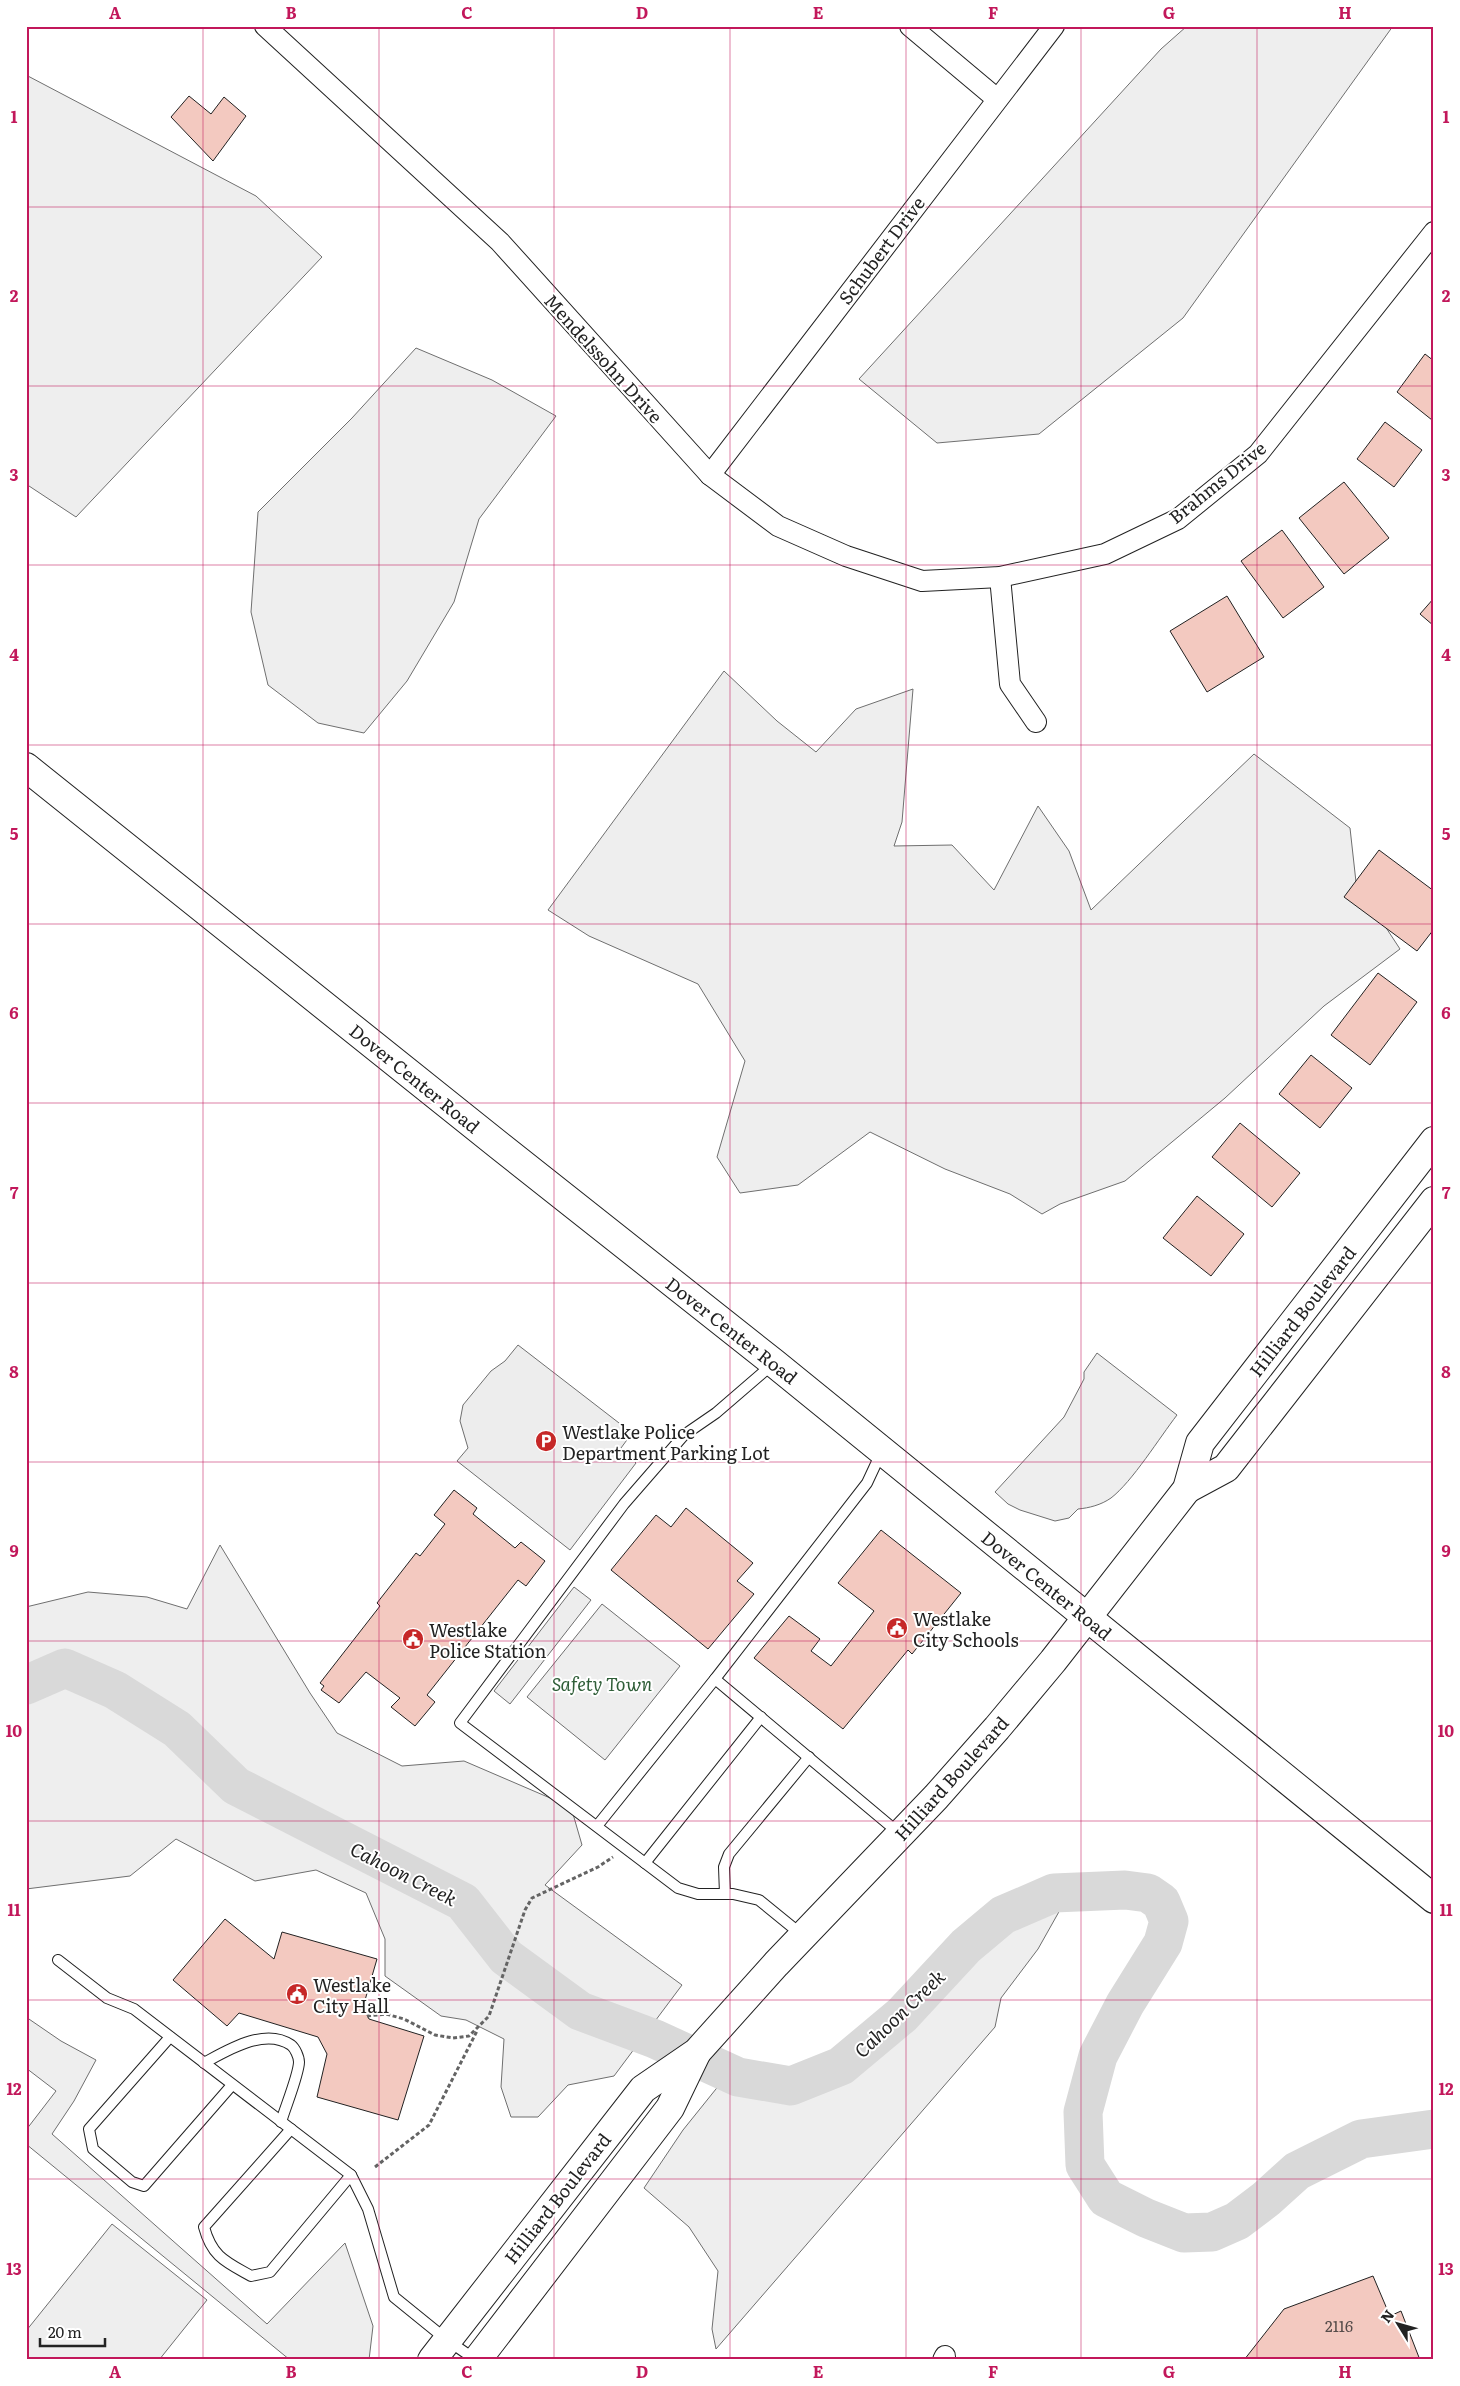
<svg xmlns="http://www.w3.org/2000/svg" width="1460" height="2386" viewBox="0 0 1460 2386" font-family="Literata,serif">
<rect width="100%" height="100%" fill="#fff"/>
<g fill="#eee" stroke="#6f6f6f">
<path d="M1187 26H1393L1183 318 1039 434 937 443 859 379 1161 49Z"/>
<path d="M26 75 256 196 322 257 76 517 26 484Z"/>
<path d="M416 348 492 380 556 416 479 519 454 602 407 681 364 733 318 723 268 685 251 612 258 512 352 418Z"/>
<path d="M724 671 777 721 816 752 856 709 913 689 902 822 894 846 952 845 994 890 1038 806 1069 851 1091 910 1254 754 1350 828 1356 882 1400 949 1324 1006 1225 1098 1125 1181 1060 1204 1042 1214 1010 1194 945 1169 870 1132 798 1185 740 1193 717 1157 745 1061 698 984 589 936 548 910Z"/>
<path d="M1097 1353 1177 1415C1160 1437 1132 1482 1111 1498 1101 1505 1089 1508 1078 1509L1069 1518 1055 1521 1020 1510 1008 1504 995 1492 1064 1417 1084 1379V1372Z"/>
<path d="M220 1545 310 1693 337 1733 402 1766 464 1761 571 1807 582 1845 545 1885 682 1985 614 2076 568 2085 538 2117H511L501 2087 504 2039 466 2020 441 2016 385 1976V1939L366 1893 316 1870 255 1881 176 1839 130 1876 26 1889V1607L88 1592 147 1597 187 1609Z"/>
<path d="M602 1604 680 1666 605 1760 527 1697Z"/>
<path d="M1054 1893 1065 1901 1038 1949 1001 1998 995 2027 716 2349 712 2329 718 2271 689 2227 644 2188 683 2130 720 2084 738 2077 791 2086 841 2066 902 2015 966 1946 1003 1915Z"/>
<path d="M26 2017 61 2041 96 2060 74 2101 52 2134 267 2324 345 2243 373 2326 369 2360H290L26 2144V2130L56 2091 26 2068Z"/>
<path d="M112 2224 207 2300 159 2360H26V2331Z"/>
</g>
<g fill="#ededed" stroke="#6f6f6f">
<path d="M518 1345 632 1433 621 1448 636 1463 570 1550 457 1461 468 1448 460 1421 463 1405 491 1371 505 1361Z"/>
<path d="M574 1587 591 1600 510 1704 494 1691Z"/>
</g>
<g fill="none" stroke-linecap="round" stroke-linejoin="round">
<path stroke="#d9d9d9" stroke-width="39" d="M26 1685 65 1668 115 1690 177 1729 236 1786 463 1902 506 1957 580 2011 655 2039 738 2077 791 2086 841 2066 902 2015 966 1946 1003 1915 1054 1893 1125 1890 1148 1893 1161 1902 1169 1921 1163 1943 1125 2004 1098 2056 1083 2112 1085 2165 1106 2198 1146 2218 1184 2233 1212 2232 1237 2221 1266 2199 1297 2171 1361 2139 1434 2129"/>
</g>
<g fill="#f3c9c0" stroke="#222">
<path d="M189 96 211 114 224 97 246 116 213 161 171 117Z"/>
<path d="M1425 354 1434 361 1432 420 1397 392Z"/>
<path d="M1385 422 1422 450 1394 487 1357 459Z"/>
<path d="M1344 482 1389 538 1344 574 1299 518Z"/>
<path d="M1282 530 1324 587 1283 618 1241 561Z"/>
<path d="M1227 596 1264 657 1207 692 1170 631Z"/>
<path d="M1434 598V626L1420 614Z"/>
<path d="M1379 850 1434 891V929L1417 951 1344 897Z"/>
<path d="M1378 973 1417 1002 1370 1065 1331 1035Z"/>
<path d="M1311 1055 1352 1088 1320 1128 1279 1094Z"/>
<path d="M1240 1123 1300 1173 1272 1207 1212 1157Z"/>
<path d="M1197 1196 1244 1234 1211 1276 1163 1238Z"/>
<path d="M454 1490 477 1508 473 1514 515 1548 521 1542 545 1561 526 1586 518 1580 427 1695 435 1702 415 1726 391 1707 400 1698 366 1672 339 1703 321 1690 324 1686 320 1683 380 1606 377 1603 416 1553 420 1556 445 1524 434 1515Z"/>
<path d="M686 1508 753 1563 737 1581 754 1594 708 1649 611 1570 656 1515 671 1527Z"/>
<path d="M881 1530 961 1593 912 1654 908 1650 843 1729 754 1658 789 1616 820 1639 811 1651 831 1666 874 1611 838 1583Z"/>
<path d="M225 1919 274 1959 282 1932 377 1959 363 2007 369 2019 424 2036 398 2120 317 2097 327 2054 318 2037 239 2013 227 2026 173 1980Z"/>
<path d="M1373 2276 1390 2316 1401 2311 1420 2360H1244L1284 2309Z"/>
</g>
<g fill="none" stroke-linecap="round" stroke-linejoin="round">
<g stroke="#222" stroke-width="12">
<g id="lane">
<path d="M774 1363 716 1413 684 1435 624 1504 460 1723 678 1888 698 1894H733L759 1900 802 1935"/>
<path d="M715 1679 867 1483 881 1453"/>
<path d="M597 1826 715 1679 900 1834"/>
<path d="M645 1863 761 1717"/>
<path d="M725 1894 724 1867 729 1854 809 1757"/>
<path d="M58 1960 107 1998 134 2009 351 2175 368 2209 394 2297 447 2340 476 2360"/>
<path d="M170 2037 89 2129 93 2149 132 2182 144 2186 232 2085"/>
<path d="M204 2063C228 2050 265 2027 291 2045 295 2048 299 2057 299 2062 299 2074 285 2108 281 2122"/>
<path d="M291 2129 204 2227C212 2257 226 2262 251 2276L270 2272 351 2175"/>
</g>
</g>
<g stroke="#222" stroke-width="22">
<g id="street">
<path d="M265 26 500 242 710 475 778 526 846 556 922 581 1000 577 1105 554 1178 519 1258 454 1434 232"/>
<path d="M910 26 997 99"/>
<path d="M710 475 1054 26"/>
<path d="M1000 577 1010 684 1036 722"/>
<path d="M943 2360 945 2356"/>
</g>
</g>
<g stroke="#222" stroke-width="30">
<g id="secondary">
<path d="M26 767 501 1147 774 1363 1434 1899"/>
<path d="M1187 1489 1226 1468 1434 1201"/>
<path d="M432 2360 643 2089 697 2052 776 1964 936 1797 997 1728 1053 1661 1187 1489 1200 1443 1434 1141"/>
<path d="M477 2360 670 2108 696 2054"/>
</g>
</g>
<g stroke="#646464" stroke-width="3" stroke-dasharray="4 2.5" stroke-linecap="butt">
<path d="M367 2016 386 2014 404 2019 435 2035 453 2038 469 2036 489 2016 525 1910 532 1898 598 1867 613 1857"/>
<path d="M375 2167 429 2125 477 2031"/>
</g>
<use href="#lane" stroke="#fff" stroke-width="10"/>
<use href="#street" stroke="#fff" stroke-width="20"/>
<use href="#secondary" stroke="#fff" stroke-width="28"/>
</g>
<path fill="none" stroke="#c2185b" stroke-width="1" stroke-opacity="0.55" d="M203 26V2360M379 26V2360M554 26V2360M730 26V2360M906 26V2360M1081 26V2360M1257 26V2360M26 207H1434M26 386H1434M26 565H1434M26 745H1434M26 924H1434M26 1103H1434M26 1283H1434M26 1462H1434M26 1641H1434M26 1821H1434M26 2000H1434M26 2179H1434"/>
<defs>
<g id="parking-disc" transform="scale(1.125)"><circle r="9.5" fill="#c62828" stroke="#fff"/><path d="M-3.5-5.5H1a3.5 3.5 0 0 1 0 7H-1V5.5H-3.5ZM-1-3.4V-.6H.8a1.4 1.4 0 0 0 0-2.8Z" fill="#fff"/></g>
<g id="civic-disc" transform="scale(1.125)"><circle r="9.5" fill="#c62828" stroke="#fff"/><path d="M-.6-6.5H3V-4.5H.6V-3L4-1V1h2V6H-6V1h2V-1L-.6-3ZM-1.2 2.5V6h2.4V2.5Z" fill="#fff"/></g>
</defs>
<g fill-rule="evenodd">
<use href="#parking-disc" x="546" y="1441"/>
<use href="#civic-disc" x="897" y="1628"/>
<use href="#civic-disc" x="413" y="1639"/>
<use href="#civic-disc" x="297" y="1994"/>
</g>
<g text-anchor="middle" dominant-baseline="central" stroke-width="4" stroke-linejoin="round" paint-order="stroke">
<g font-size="15" fill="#564c4a">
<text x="1339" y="2325">2116</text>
</g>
<g font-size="18" fill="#222" stroke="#fff">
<text transform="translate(881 250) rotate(-53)">Schubert Drive</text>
<text transform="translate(604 358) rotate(48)">Mendelssohn Drive</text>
<text transform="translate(1217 482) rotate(-39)">Brahms Drive</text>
<text transform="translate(415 1078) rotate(39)">Dover Center Road</text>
<text transform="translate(1302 1311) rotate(-52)">Hilliard Boulevard</text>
<text transform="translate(732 1330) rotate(38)">Dover Center Road</text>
<text transform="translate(1047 1585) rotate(39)">Dover Center Road</text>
<text transform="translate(951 1778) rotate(-48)">Hilliard Boulevard</text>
<text transform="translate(557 2198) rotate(-52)">Hilliard Boulevard</text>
</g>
<g font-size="18" fill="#222" stroke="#fff" text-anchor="start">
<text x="562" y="1431">Westlake Police<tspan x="562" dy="21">Department Parking Lot</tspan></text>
<text x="913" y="1618">Westlake<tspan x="913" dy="21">City Schools</tspan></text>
<text x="429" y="1629">Westlake<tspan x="429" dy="21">Police Station</tspan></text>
<text x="313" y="1984">Westlake<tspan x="313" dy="21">City Hall</tspan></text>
</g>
<g font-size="18" font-style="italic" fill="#2f5e38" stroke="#fff">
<text x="602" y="1683">Safety Town</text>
</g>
<g font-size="19" font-style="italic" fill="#222" stroke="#fff">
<text transform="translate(404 1873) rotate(27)">Cahoon Creek</text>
<text transform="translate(899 2013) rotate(-44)">Cahoon Creek</text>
</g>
</g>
<rect width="1460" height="2386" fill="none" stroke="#ffffff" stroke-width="55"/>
<g transform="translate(1398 2324) rotate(307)" stroke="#ffffff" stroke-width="4" paint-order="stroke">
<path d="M0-4L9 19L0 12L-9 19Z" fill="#222222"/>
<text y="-8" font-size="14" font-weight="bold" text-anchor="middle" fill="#222222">N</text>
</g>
<path d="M40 2338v8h65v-8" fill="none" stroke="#222222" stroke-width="2.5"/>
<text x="48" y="2338" font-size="15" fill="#222222" stroke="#ffffff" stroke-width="4" paint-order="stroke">20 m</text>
<rect x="28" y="28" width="1404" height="2330" fill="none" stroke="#c2185b" stroke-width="2"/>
<g font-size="16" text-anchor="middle" font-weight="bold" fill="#c2185b">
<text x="115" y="19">A</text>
<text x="291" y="19">B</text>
<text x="467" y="19">C</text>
<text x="642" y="19">D</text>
<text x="818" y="19">E</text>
<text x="993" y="19">F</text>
<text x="1169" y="19">G</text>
<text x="1345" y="19">H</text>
<text x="14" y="123">1</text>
<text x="1446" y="123">1</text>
<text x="14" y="302">2</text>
<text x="1446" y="302">2</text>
<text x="14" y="481">3</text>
<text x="1446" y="481">3</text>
<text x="14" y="661">4</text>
<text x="1446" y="661">4</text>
<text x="14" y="840">5</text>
<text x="1446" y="840">5</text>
<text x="14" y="1019">6</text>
<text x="1446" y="1019">6</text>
<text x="14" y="1199">7</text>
<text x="1446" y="1199">7</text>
<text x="14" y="1378">8</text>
<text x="1446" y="1378">8</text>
<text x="14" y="1557">9</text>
<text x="1446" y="1557">9</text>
<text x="14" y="1737">10</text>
<text x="1446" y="1737">10</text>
<text x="14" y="1916">11</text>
<text x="1446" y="1916">11</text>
<text x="14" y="2095">12</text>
<text x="1446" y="2095">12</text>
<text x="14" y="2275">13</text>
<text x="1446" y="2275">13</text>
<text x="115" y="2378">A</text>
<text x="291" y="2378">B</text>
<text x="467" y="2378">C</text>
<text x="642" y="2378">D</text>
<text x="818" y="2378">E</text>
<text x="993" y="2378">F</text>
<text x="1169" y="2378">G</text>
<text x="1345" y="2378">H</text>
</g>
</svg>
